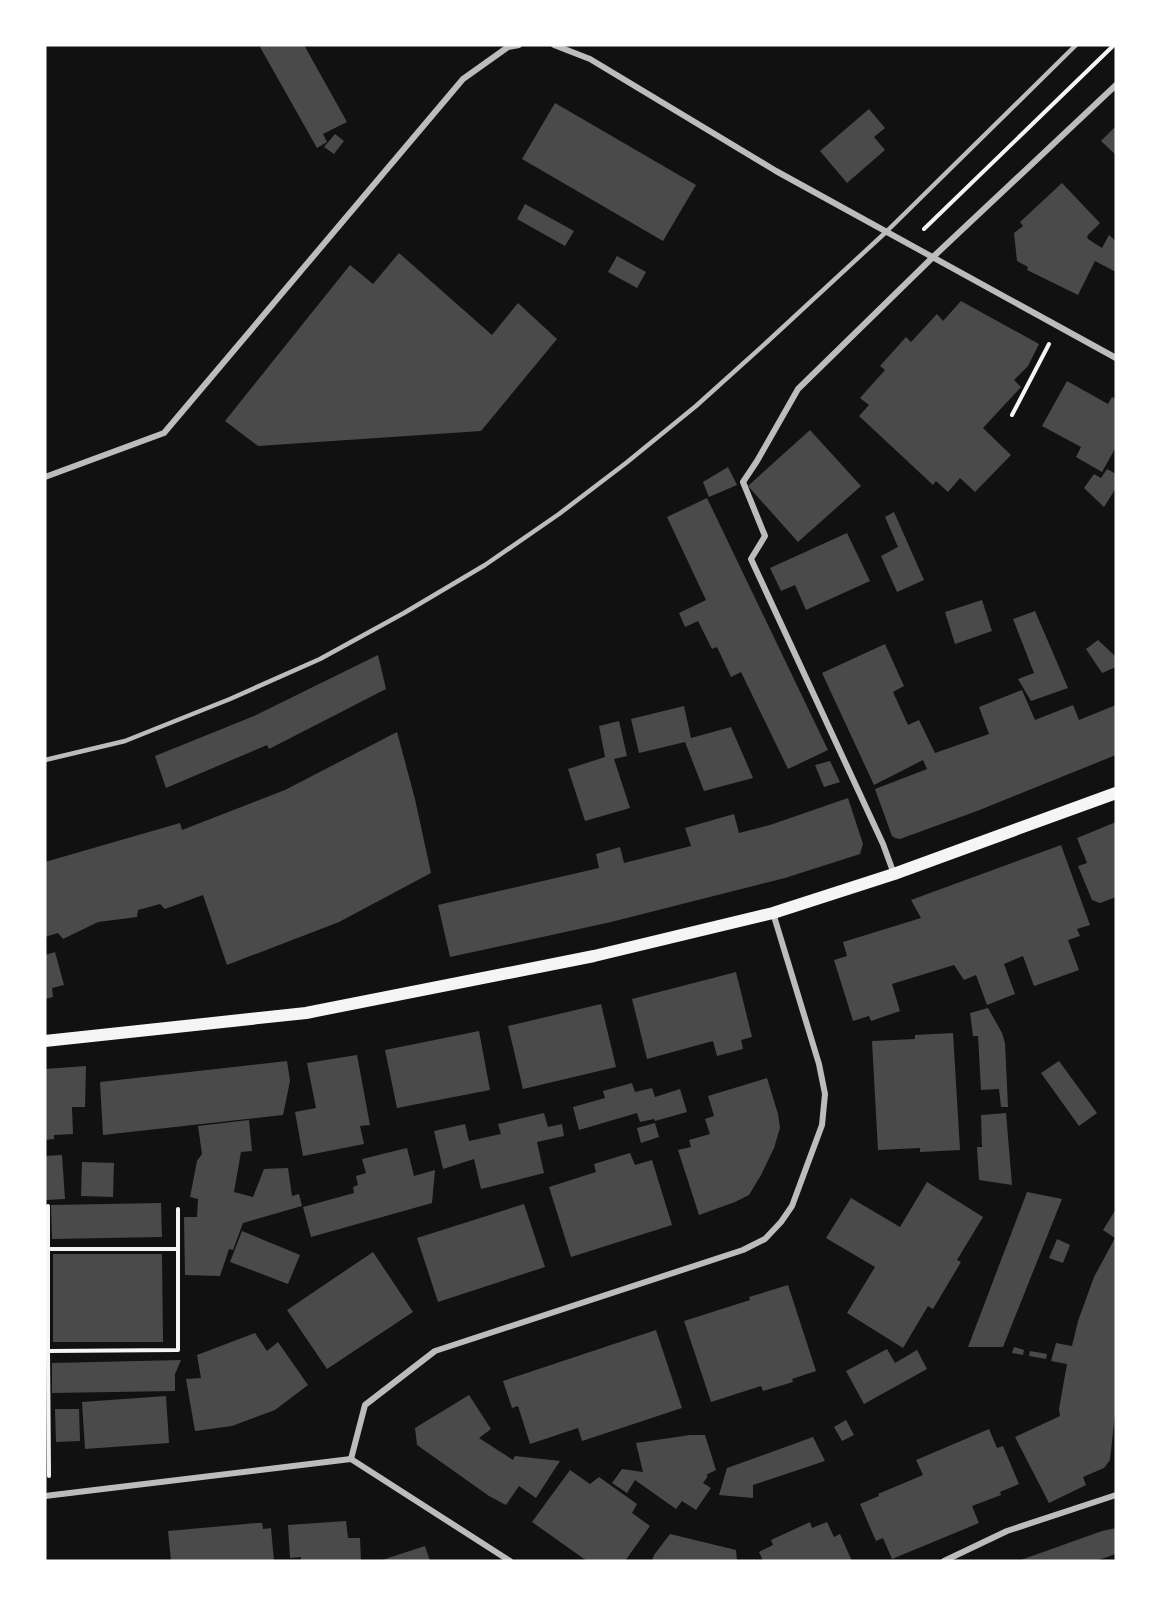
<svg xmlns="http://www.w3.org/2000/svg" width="1161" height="1606" viewBox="0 0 1161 1606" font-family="'Nunito Sans',sans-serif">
<rect width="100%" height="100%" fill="#111"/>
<g fill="#4a4a4a">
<path d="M263 45H304L347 122 323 134 327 142 317 148 260 47Z"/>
<path d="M555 103 696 185 663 241 522 159Z"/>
<path d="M869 109 885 128 874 137 885 150 847 183 820 151Z"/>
<path d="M1116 126V155L1101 141Z"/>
<path d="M335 134 344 141 334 154 324 147Z"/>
<path d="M1062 183 1100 223 1087 236 1088 239 1102 248 1109 235 1116 241V272L1095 261 1078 295 1027 270 1028 267 1017 261 1014 233 1023 226 1020 222Z"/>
<path d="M525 204 574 231 565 246 517 219Z"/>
<path d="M399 253 492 335 518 303 557 339 481 431 258 446 225 421 350 265 373 284Z"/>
<path d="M617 256 646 272 637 288 608 272Z"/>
<path d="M961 301 1039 344 1028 366 1014 380 1021 387 983 428 1011 455 975 492 960 478 948 492 936 481 933 485 859 416 869 405 860 398 885 370 880 366 906 337 911 342 937 314 943 321Z"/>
<path d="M1067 381 1108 404 1112 397 1116 399V447L1102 472 1076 457 1081 447 1042 426Z"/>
<path d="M810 430 861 486 798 542 748 486Z"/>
<path d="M728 467 737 485 709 497 703 482Z"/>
<path d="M1107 469 1116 474V488L1104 507 1084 488 1094 474 1101 478Z"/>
<path d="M707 498 828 750 788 769 741 672 731 677 717 647 712 649 698 621 685 627 679 613 706 600 667 517Z"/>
<path d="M894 512 924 580 897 592 881 556 898 547 885 517Z"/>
<path d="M847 533 870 581 806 610 795 585 781 591 770 568Z"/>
<path d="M982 600 992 631 955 644 945 612Z"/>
<path d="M1035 611 1068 688 1031 701 1018 679 1034 673 1013 619Z"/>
<path d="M1098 640 1116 657V667L1102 673 1086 649Z"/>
<path d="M885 644 904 686 893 692 908 725 919 720 935 753 989 734 979 707 1022 690 1035 720 1073 705 1079 720 1116 705V755L977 811 900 839 895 838 892 836 875 789 927 769 923 760 874 785 822 673Z"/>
<path d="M378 655 386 689 269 749 267 745 166 788 155 756 254 716Z"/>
<path d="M684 706 691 738 731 727 753 778 704 791 685 742 639 753 631 719Z"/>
<path d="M619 721 627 756 614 759 630 808 585 821 568 769 605 757 599 726Z"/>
<path d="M397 732 415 799 431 873 339 922 227 965 203 895 165 909 160 904 138 910 137 917 98 922 63 939 58 933 45 937V862L180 823 182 830 285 790Z"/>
<path d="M830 761 840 782 824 787 815 765Z"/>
<path d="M848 798 863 844 860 854 785 878 611 922 450 957 438 905 599 868 596 854 620 847 624 863 691 846 685 828 734 814 739 833 770 825Z"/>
<path d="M1116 822V897L1100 903 1092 900 1078 866 1087 863 1077 838Z"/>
<path d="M1061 845 1090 925 1077 929 1080 936 1068 940 1079 970 1034 986 1023 956 1004 964 1015 994 987 1005 976 975 964 980 954 965 892 984 900 1011 871 1021 869 1016 853 1021 834 960 847 956 843 942 921 918 911 900Z"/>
<path d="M55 952 64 985 52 988 53 997 45 999V955Z"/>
<path d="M736 972 752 1037 741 1040 743 1049 717 1056 713 1041 647 1059 632 999Z"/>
<path d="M601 1004 616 1067 523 1089 508 1026Z"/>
<path d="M988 1008 1002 1033 1005 1043 1008 1107H1001L999 1089 981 1090 978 1036H973L970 1013Z"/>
<path d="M479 1031 490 1090 397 1108 385 1050Z"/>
<path d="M953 1033 960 1150 920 1152V1148L878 1150 872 1041 915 1039V1035Z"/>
<path d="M357 1055 370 1125 360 1126 364 1144 303 1156 295 1112 316 1108 307 1063Z"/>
<path d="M287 1061 290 1081 283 1115 103 1135 100 1082Z"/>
<path d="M1059 1061 1097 1113 1079 1126 1041 1073Z"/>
<path d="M86 1066 85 1107H72L73 1134 54 1135V1139L45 1140V1069Z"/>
<path d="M767 1078 778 1114 780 1128 774 1148 761 1175 749 1195 735 1202 699 1215 678 1150 691 1147 689 1140 710 1134 705 1119 714 1116 708 1096Z"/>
<path d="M632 1083 635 1092 652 1088 655 1097 680 1089 687 1112 655 1121 654 1119 640 1122 637 1113 579 1130 573 1107 605 1098 603 1091Z"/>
<path d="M544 1113 548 1127 562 1124 564 1136 537 1142 544 1173 481 1189 474 1159 443 1169 434 1131 465 1124 469 1141 501 1134 498 1124Z"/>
<path d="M1006 1113 1012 1185 979 1180 977 1147H982L981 1115Z"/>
<path d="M249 1120 252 1151 241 1152 234 1192 253 1197 264 1169 288 1168 292 1196 299 1194 302 1206 243 1223 233 1250 229 1249 220 1276 185 1275 184 1217H197L198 1199 190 1197 197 1161 202 1154 198 1126Z"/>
<path d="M655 1123 659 1137 641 1143 637 1128Z"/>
<path d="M407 1148 414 1176 435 1170 432 1203 311 1237 303 1207 354 1193 353 1187 358 1185 356 1176 366 1173 362 1159Z"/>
<path d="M630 1153 635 1165 652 1160 672 1225 571 1257 549 1187 596 1172 594 1164Z"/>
<path d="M62 1155 65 1199 45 1200V1156Z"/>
<path d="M82 1162 114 1163 113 1197 81 1196Z"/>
<path d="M927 1182 983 1217 957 1260 961 1262 933 1309 928 1306 903 1348 847 1313 875 1267 826 1238 851 1198 900 1227Z"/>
<path d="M1027 1192 1062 1199 1003 1347H968Z"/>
<path d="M161 1203 162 1237 52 1239 51 1205Z"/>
<path d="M524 1204 545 1267 438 1302 417 1238Z"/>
<path d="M1116 1209V1404L1110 1460 1104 1468 1083 1477 1086 1485 1049 1503 1015 1437 1060 1416 1059 1409 1067 1364 1051 1361 1056 1343 1072 1346 1078 1321 1094 1277 1115 1238 1103 1230Z"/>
<path d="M242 1231 300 1255 288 1284 230 1262Z"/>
<path d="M1057 1239 1070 1245 1063 1263 1049 1258Z"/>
<path d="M373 1252 413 1312 327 1369 287 1310Z"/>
<path d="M53 1254H162L163 1342H53Z"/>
<path d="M788 1285 816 1371 792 1379 793 1382 763 1391 761 1386 711 1402 684 1321 750 1300 749 1297Z"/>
<path d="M656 1330 682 1408 582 1441 578 1428 530 1444 518 1406 512 1408 503 1381Z"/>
<path d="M255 1333 267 1351 278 1342 308 1385 275 1410 232 1426 195 1431 186 1379 201 1378 197 1355Z"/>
<path d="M1014 1347 1024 1350 1023 1355 1012 1353Z"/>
<path d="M887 1349 895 1363 917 1350 927 1369 864 1404 846 1371Z"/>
<path d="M1030 1351 1047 1354 1046 1359 1029 1356Z"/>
<path d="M181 1360 175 1374V1391L52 1393V1363Z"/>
<path d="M469 1395 491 1429 479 1438 513 1460 515 1456 560 1461 536 1498 519 1486 506 1505 489 1496 417 1445 415 1428Z"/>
<path d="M166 1396 169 1443 85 1449 82 1402Z"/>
<path d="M55 1409H79L80 1441 56 1442Z"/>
<path d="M846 1420 854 1435 842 1441 834 1427Z"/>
<path d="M989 1429 997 1448 1003 1446 1019 1484 1000 1492 1001 1495 972 1506 979 1523 892 1559 883 1538 876 1541 860 1504 879 1496 878 1494 923 1475 916 1460Z"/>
<path d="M690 1435H705L716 1470 706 1475 708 1476 703 1483 711 1488 696 1510 682 1501 676 1509 635 1480 627 1493 612 1483 622 1469 643 1472 636 1443Z"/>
<path d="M813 1437 825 1461 753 1485V1498L719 1495 727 1468Z"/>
<path d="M570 1470 590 1484 599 1477 637 1504 632 1513 650 1526 625 1561H587L532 1522Z"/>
<path d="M346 1521 348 1538H360L361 1561H301V1557L290 1558 288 1525Z"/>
<path d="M810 1522 812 1528 827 1522 834 1537 840 1534 852 1561H763L759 1552 773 1545 771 1540Z"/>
<path d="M257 1523H262L263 1529 271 1528 274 1561H171L168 1531Z"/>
<path d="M1116 1528V1554L1095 1561H1018L1102 1531Z"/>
<path d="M670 1534 736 1550 737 1561H652L654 1555Z"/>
<path d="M425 1546 430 1561H379Z"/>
</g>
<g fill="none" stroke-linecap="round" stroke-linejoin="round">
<g stroke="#f5f5f5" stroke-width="4">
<path d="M924 229 1114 45"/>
<path d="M1012 415 1049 344"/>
<path d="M48 1206V1249"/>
<path d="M178 1209V1249"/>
<path d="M48 1249H178V1350L48 1351Z"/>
<path d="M48 1351 49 1476"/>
</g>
<path stroke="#bcbcbc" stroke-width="4.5" d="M45 760 125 741 230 699 320 659 404 613 485 565 559 514 626 463 696 406 767 342 886 232 1076 45"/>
<g stroke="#bcbcbc" stroke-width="6">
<path d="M554 45 590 59 776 171 1116 358"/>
<path d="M45 477 164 433 463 79 508 47 519 45"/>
<path d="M894 874 883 844 751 559 765 536 743 482 757 461 798 389 932 258 1116 85"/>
<path d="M351 1459 365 1405 435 1351 743 1250 765 1239 781 1222 792 1206 822 1125 825 1094 819 1064 773 913"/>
<path d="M45 1496 351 1459 510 1561"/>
<path d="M944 1561 1007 1531 1116 1495"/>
</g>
<path stroke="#f5f5f5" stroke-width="12" d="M45 1041 306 1013 594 956 773 913 894 874 1116 793"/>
</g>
<rect width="1161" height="1606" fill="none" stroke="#ffffff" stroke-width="93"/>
</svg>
